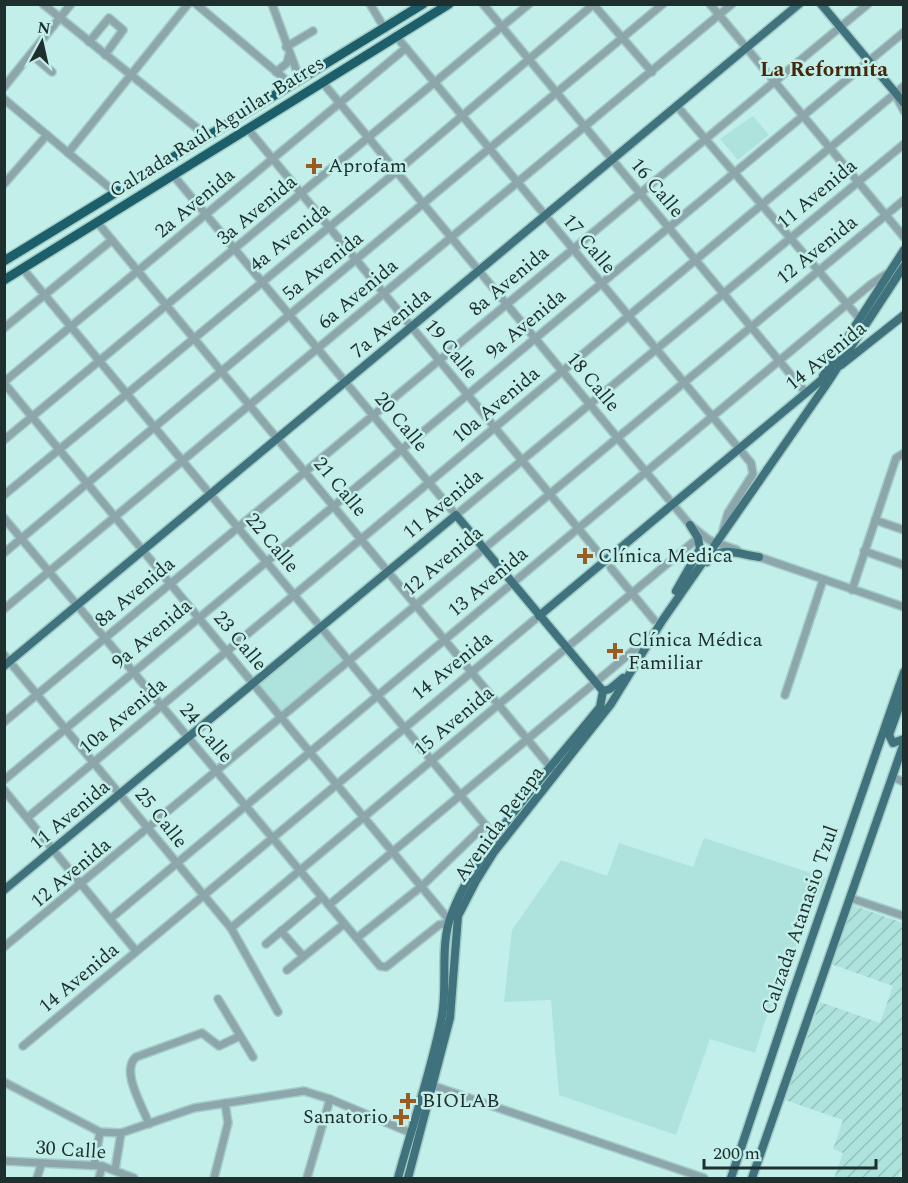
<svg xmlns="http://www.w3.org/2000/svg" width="908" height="1183" viewBox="0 0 908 1183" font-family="Spectral,serif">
<defs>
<pattern id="industrial-furrows" width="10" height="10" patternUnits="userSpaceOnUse" patternTransform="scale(1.5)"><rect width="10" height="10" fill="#ade3dc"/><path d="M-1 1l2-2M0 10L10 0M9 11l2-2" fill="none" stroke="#94c3bd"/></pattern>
</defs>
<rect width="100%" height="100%" fill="#c2efe9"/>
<g fill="#ade3dc">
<path d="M753 116 769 135 738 160 720 139Z"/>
<path d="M316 635 322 636 342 661 281 711 257 684Z"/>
<path d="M704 838 826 878 764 1024 755 1053 710 1039 676 1135 559 1095 551 1000 504 1002 512 930 561 860 607 876 619 843 693 867Z"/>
</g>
<path fill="url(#industrial-furrows)" d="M852 905 903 923 904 1162 898 1178H834L843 1153 833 1149 843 1120 785 1100 820 1002 880 1023 893 986 831 964Z"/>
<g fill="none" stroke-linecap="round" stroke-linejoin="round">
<g stroke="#a4ccc7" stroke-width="10">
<g id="minor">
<path d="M43 4 208 137"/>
<path d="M196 4 292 85"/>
<path d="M272 4 300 80"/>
<path d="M370 4 385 29"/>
<path d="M483 4 806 393"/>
<path d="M593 4 652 72"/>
<path d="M710 4 904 237"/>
<path d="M396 36 751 463 753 474 728 513 723 530"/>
<path d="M89 42 109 18 123 30 105 55"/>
<path d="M286 47 313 31"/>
<path d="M31 54 52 72"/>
<path d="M276 72 287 63 289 55"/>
<path d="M323 83 690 525 709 540 737 550"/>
<path d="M4 87 71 4"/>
<path d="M896 96 904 111"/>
<path d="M4 99 116 193"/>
<path d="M677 106 859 318"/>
<path d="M248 129 606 562"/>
<path d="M68 153 188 4"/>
<path d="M173 175 456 515 904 144"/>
<path d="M4 184 47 135"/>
<path d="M97 222 552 769"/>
<path d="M23 269 496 838"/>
<path d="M4 328 112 240"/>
<path d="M4 382 406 48"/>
<path d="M4 383 449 920"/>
<path d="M4 440 529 4"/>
<path d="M4 495 396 172 594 4"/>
<path d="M4 518 380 966 386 967 439 925 448 923"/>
<path d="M875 520 904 530"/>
<path d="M864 551 904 565"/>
<path d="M4 553C223 369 444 187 663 4"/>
<path d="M756 556 904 607"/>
<path d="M611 568 654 620"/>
<path d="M852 590 896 458 904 453"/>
<path d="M4 609 732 4"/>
<path d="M4 655 231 928 278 1012"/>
<path d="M785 695 823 580"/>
<path d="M4 722 868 4"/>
<path d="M892 777 904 782"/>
<path d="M4 780 904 32"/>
<path d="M4 790 136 951"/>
<path d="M27 818 904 86"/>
<path d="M850 898 904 916"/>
<path d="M329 905 652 635"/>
<path d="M110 919 870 285 888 273"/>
<path d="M231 928 698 538"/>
<path d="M281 931 303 956"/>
<path d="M357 938 422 886 485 825"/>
<path d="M266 944 322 897"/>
<path d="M4 947 904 200"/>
<path d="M287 970 344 924"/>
<path d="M218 999 253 1057"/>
<path d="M23 1046 539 616"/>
<path d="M4 1082 100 1132 121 1133 194 1108 304 1091 330 1099 411 1133"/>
<path d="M428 1084 704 1178"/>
<path d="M149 1124C143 1107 120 1071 136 1057L202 1033 219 1046 240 1036"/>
<path d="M4 1161 102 1166 134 1178"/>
<path d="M94 1165 100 1132"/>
<path d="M115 1170 121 1133"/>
<path d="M37 1178 41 1165"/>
<path d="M99 1178 102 1166"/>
<path d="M214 1178 228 1123 225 1103"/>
<path d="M307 1178 330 1099"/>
</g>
</g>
<g stroke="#a4ccc7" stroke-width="11">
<g id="major">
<path d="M821 4 904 103"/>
<path d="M841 365 904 315"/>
<path d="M823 376 904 250"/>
<path d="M707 562C719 544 741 555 759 557"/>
<path d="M676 591 700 549 698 538 690 525"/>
<path d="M539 616 831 372"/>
<path d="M4 666 799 4"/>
<path d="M903 681V696L889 735 893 743 904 739"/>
<path d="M603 691 610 689 623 678"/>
<path d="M4 890 456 515 603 691"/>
<path d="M398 1178C412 1126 432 1069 442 1016 448 982 439 945 452 913 479 843 553 766 600 707L603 691"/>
<path d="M408 1178 450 1018 458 916 476 881 494 852 611 704 662 621 826 385 904 266"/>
<path d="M731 1178 791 998 904 672"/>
<path d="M752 1178 904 743"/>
</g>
</g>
<g stroke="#a4ccc7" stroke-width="12">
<g id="highway">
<path d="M4 261 423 4"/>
<path d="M4 280 449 4"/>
</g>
</g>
<use href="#minor" stroke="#8ca6ac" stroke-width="7"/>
<use href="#major" stroke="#3f727c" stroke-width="8"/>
<use href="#highway" stroke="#1c5f6b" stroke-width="9"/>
</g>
<g fill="#9a5c21" stroke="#c2efe9" stroke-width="2">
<path d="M311 157h6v6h6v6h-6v6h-6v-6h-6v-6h6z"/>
<path d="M582 547h6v6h6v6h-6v6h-6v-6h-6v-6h6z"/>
<path d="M612 642h6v6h6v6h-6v6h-6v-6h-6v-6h6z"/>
<path d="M405 1092h6v6h6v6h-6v6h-6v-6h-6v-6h6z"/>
<path d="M398 1108h6v6h6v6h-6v6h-6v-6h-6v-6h6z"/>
</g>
<g text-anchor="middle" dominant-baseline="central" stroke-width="5" stroke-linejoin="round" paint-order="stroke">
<g font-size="20" fill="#1e2f2d" stroke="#c2efe9">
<text transform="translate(217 127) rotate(-32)">Calzada Raúl Aguilar Batres</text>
<text transform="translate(657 188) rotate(50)">16 Calle</text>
<text transform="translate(817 194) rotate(-40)">11 Avenida</text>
<text transform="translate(195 203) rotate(-40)">2a Avenida</text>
<text transform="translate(257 210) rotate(-40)">3a Avenida</text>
<text transform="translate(290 237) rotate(-39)">4a Avenida</text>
<text transform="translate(589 244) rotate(50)">17 Calle</text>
<text transform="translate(817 250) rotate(-39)">12 Avenida</text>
<text transform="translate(323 266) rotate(-39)">5a Avenida</text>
<text transform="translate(509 281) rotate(-40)">8a Avenida</text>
<text transform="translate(358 294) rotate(-40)">6a Avenida</text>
<text transform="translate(391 323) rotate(-40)">7a Avenida</text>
<text transform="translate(526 324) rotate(-40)">9a Avenida</text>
<text transform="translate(451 349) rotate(50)">19 Calle</text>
<text transform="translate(826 356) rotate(-39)">14 Avenida</text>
<text transform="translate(593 382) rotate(50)">18 Calle</text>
<text transform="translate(496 405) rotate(-40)">10a Avenida</text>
<text transform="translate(401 422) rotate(50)">20 Calle</text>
<text transform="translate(340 487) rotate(50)">21 Calle</text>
<text transform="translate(443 504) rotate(-40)">11 Avenida</text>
<text transform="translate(272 543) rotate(50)">22 Calle</text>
<text transform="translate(443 561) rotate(-40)">12 Avenida</text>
<text transform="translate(488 582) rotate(-40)">13 Avenida</text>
<text transform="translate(135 592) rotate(-40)">8a Avenida</text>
<text transform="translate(152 634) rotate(-40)">9a Avenida</text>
<text transform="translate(240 641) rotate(50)">23 Calle</text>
<text transform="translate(452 666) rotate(-39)">14 Avenida</text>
<text transform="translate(123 716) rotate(-40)">10a Avenida</text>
<text transform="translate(454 721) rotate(-40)">15 Avenida</text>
<text transform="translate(206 733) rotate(50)">24 Calle</text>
<text transform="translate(70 815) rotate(-40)">11 Avenida</text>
<text transform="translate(161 818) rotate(51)">25 Calle</text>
<text transform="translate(499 824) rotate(-54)">Avenida Petapa</text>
<text transform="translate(71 873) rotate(-40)">12 Avenida</text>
<text transform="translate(800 920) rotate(-71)">Calzada Atanasio Tzul</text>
<text transform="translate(79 978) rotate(-40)">14 Avenida</text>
<text transform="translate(71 1150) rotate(4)">30 Calle</text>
</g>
<g font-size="20" fill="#1e2f2d" stroke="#c2efe9" text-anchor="start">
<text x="328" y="166">Aprofam</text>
<text x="598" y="556">Clínica Medica</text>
<text x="628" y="640">Clínica Médica<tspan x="628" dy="23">Familiar</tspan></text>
<text x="422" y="1101">BIOLAB</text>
<text x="388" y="1117" text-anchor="end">Sanatorio</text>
</g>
<g font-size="21" font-weight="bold" fill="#45270c" stroke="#c2efe9">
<text x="824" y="70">La Reformita</text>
</g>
</g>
<rect width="908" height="1183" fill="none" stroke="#1e2f2d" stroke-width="12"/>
<g transform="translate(42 42) rotate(8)" stroke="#c2efe9" stroke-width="4.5" paint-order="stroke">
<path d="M0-4.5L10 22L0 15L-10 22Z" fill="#1e2f2d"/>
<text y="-9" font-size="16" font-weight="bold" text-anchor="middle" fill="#1e2f2d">N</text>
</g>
<path d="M704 1159v9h172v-9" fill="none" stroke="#1e2f2d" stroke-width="3"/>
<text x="713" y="1159" font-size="18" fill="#1e2f2d" stroke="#c2efe9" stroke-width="4.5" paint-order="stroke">200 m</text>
</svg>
